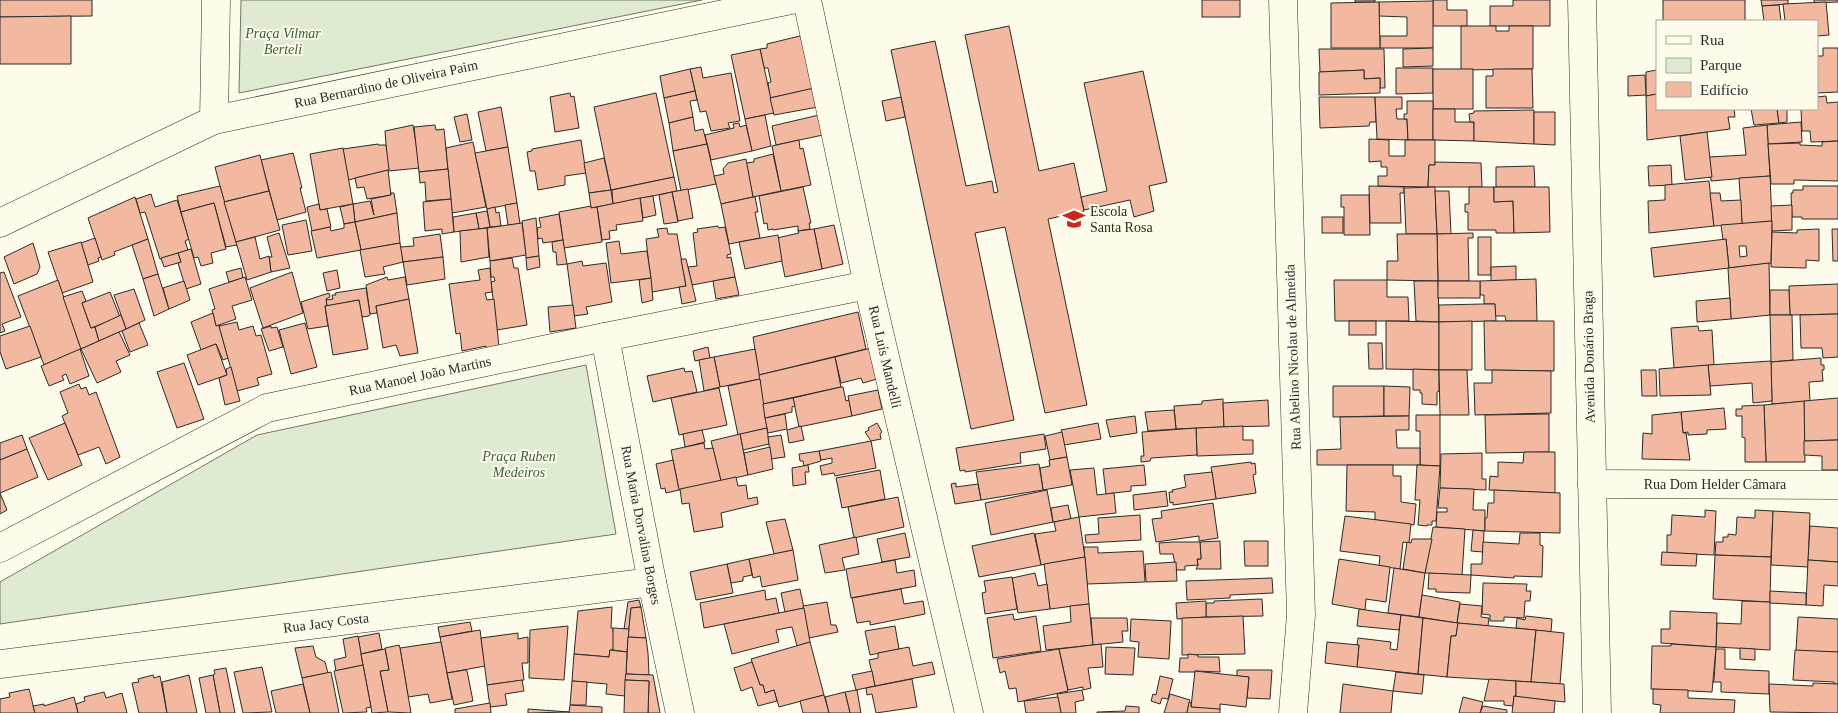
<svg xmlns="http://www.w3.org/2000/svg" width="1838" height="713" viewBox="0 0 1838 713" font-family="Georgia,serif">
<rect width="100%" height="100%" fill="#fdfbea"/>
<g fill="#deebd1" stroke="#74746e">
<path d="M241 0H702L239 93Z"/>
<path d="M586 365 616 534 0 624V582L257 435Z"/>
</g>
<g fill="#f2b8a0" stroke="#2b2b2b" fill-rule="evenodd">
<path d="M0 0H92V16L0 17Z"/>
<rect x="1202" y="0" width="38" height="17"/>
<rect x="1355" y="0" width="20" height="2"/>
<path d="M1433 0H1447V10H1467V26H1433Z"/>
<path d="M1513 0H1550V26H1490V6H1513Z"/>
<rect x="1663" y="0" width="82" height="21"/>
<path d="M1761 0H1788V4L1762 6Z"/>
<path d="M1814 0H1838V2L1814 3Z"/>
<path d="M1433 1V48H1380V36H1407V17L1379 16V2Z"/>
<path d="M1379 2 1380 48H1331V3Z"/>
<path d="M1826 2 1829 35 1817 36V21H1785L1783 4Z"/>
<path d="M1779 5 1781 21H1764L1762 6Z"/>
<path d="M71 16V64H0V17Z"/>
<path d="M1009 26 1039 171 1074 163 1084 211 1048 219 1087 405 1045 413 1005 227 975 233 1014 420 971 429 891 50 935 41 966 186 992 181 994 193 998 192 965 35Z"/>
<path d="M1461 26H1496V31H1509V26H1533V69L1461 70Z"/>
<path d="M808 34 816 88 770 98 768 83 771 82 768 68H764L760 49 767 48V44Z"/>
<path d="M1433 48V66L1403 67V49Z"/>
<path d="M1823 48H1838V92L1817 93V56H1823Z"/>
<path d="M760 49 774 113 745 119 731 55Z"/>
<path d="M1319 49H1384L1385 88H1380V78L1364 79V70L1320 72Z"/>
<path d="M701 67 703 78 731 73 740 121 728 123 730 128 711 131 706 111 700 112 690 69Z"/>
<path d="M1396 68H1433V93L1396 94Z"/>
<path d="M690 69 695 91 664 98 660 76Z"/>
<rect x="1433" y="69" width="40" height="40"/>
<path d="M1493 69H1532L1533 108H1486V76H1493Z"/>
<path d="M1364 70V79L1380 78V93L1319 95V72Z"/>
<path d="M1657 70V94L1646 96V72Z"/>
<path d="M1143 71 1167 182 1149 186 1154 211 1134 217 1130 200 1084 210 1081 197 1107 191 1084 83Z"/>
<path d="M1645 75 1646 95 1628 96V76Z"/>
<path d="M814 88 818 107 774 115 770 98Z"/>
<path d="M695 91 697 100 690 101 693 117 669 123 664 98Z"/>
<path d="M570 93 571 97 574 96 579 128 555 132 550 97Z"/>
<path d="M656 93 674 177 611 190 594 107Z"/>
<path d="M1657 94V109H1734L1735 117H1728L1730 129 1647 140 1646 96Z"/>
<path d="M1826 96 1827 103 1838 102V141L1811 142 1810 131H1802L1801 109H1817V97Z"/>
<path d="M901 97 905 117 886 121 882 101Z"/>
<path d="M1319 97H1375L1376 122H1370L1369 126 1320 128Z"/>
<path d="M1375 97H1402V109H1396L1397 119H1407L1408 140 1377 139Z"/>
<path d="M1407 101H1433V140H1408L1407 119H1404V114H1407Z"/>
<path d="M501 107 508 147 486 151 478 112Z"/>
<path d="M1433 109H1455V122H1474V141L1433 140Z"/>
<path d="M1751 109H1777L1779 123 1754 125Z"/>
<path d="M1777 109H1787V122L1779 123Z"/>
<path d="M1534 110V144L1474 141V122H1470L1469 114 1474 113V111Z"/>
<path d="M1534 112H1555V145L1534 144Z"/>
<path d="M467 114 472 140 460 142 454 117Z"/>
<path d="M765 115 771 146 752 151 745 119Z"/>
<path d="M819 115 823 135 776 145 772 126Z"/>
<path d="M693 117 695 131 703 129 707 144 673 151 669 123Z"/>
<path d="M1801 122 1802 142 1768 144 1767 125Z"/>
<path d="M739 123 740 127 746 125 752 151 711 160 705 135 734 128 733 124Z"/>
<path d="M413 125 420 168 388 171 385 131Z"/>
<path d="M435 125 436 130 444 129 448 169 419 172 414 127Z"/>
<path d="M1767 125 1770 176 1711 181 1709 157 1746 155 1743 128Z"/>
<path d="M1707 132 1712 177 1685 180 1680 136Z"/>
<path d="M1369 139 1389 140V156H1405V140H1435V165H1429L1428 187 1378 186V176H1387V167H1381V161L1369 162Z"/>
<path d="M581 140 586 173 565 176V185L538 190 535 171H530L527 152 532 151V149Z"/>
<path d="M799 140 800 149 803 148 811 185 781 191 772 146Z"/>
<path d="M1838 141V181L1794 180V184H1771L1768 144 1800 143V145L1822 146V142Z"/>
<path d="M473 142 486 207 452 213 446 148Z"/>
<path d="M378 144V145H386L389 170 348 180 343 149Z"/>
<path d="M707 144 716 184 681 191 673 151Z"/>
<path d="M508 147 517 203 487 209 475 153Z"/>
<path d="M343 148 353 204 320 210 310 154Z"/>
<path d="M293 153 302 188H300L306 212 277 220 261 160Z"/>
<path d="M773 154 781 191 753 197 746 163 754 162V159Z"/>
<path d="M260 155 269 191 224 202 215 167Z"/>
<path d="M604 158 611 190 589 193 584 163Z"/>
<path d="M746 159 753 197 721 204 714 176 724 174 723 169 728 163Z"/>
<path d="M1435 162 1481 163 1482 187H1428L1429 165H1435Z"/>
<path d="M1671 165 1672 185 1649 186 1648 166Z"/>
<path d="M1534 166 1535 187H1496V167Z"/>
<path d="M448 169 451 199 426 201 425 182 420 183 419 172Z"/>
<path d="M388 170 391 195 367 199 364 187 357 188 355 178Z"/>
<path d="M1770 176 1772 221 1742 224 1739 178Z"/>
<path d="M674 177 677 191 613 204 612 190Z"/>
<path d="M1709 181 1714 226 1649 233 1648 201 1665 200V185Z"/>
<path d="M220 186 237 245 226 247 214 203 181 212 177 196Z"/>
<path d="M1369 186 1404 187V193H1400L1401 223H1370Z"/>
<path d="M1803 186H1838V219H1802V217H1792L1791 193H1793V190H1803Z"/>
<path d="M803 187 811 223H809L810 229 798 231V226L773 230V229L768 230 767 223 764 224 759 196Z"/>
<path d="M1435 187 1437 234H1406L1404 188Z"/>
<path d="M1469 187H1494V202L1513 201 1514 233H1496V230H1468V212H1465V204H1469Z"/>
<path d="M1494 187H1549L1550 232 1514 233 1513 201 1494 202Z"/>
<path d="M688 189 693 218 678 221 672 192Z"/>
<path d="M611 190 613 204 591 208 589 193Z"/>
<path d="M269 191 280 230 236 242 224 202Z"/>
<path d="M1435 191H1449L1451 234H1437Z"/>
<path d="M672 192 678 222 664 224 659 195Z"/>
<path d="M391 193H394L397 213 355 222 353 204 370 201 374 215 371 199 391 195Z"/>
<path d="M1710 193H1720L1721 201 1741 200 1742 224 1714 226Z"/>
<path d="M151 194 155 207 177 200 189 239 185 241 188 250 160 259 145 212 140 213 136 199Z"/>
<path d="M1341 195H1369L1370 235H1344V207H1341Z"/>
<path d="M653 196 656 215 643 218 640 198Z"/>
<path d="M135 197 148 239 114 252 115 255 102 260 88 218Z"/>
<path d="M753 197H755L758 212H755L760 238 729 244 721 204Z"/>
<path d="M640 198 643 221 616 225 617 230 609 231 610 239 602 240 597 207Z"/>
<path d="M451 199 454 232 442 234V229L425 231 423 202Z"/>
<path d="M214 203 226 249 211 253 213 263 201 266 198 257 194 258 181 212Z"/>
<path d="M517 203 520 224 508 225 505 205Z"/>
<path d="M319 204 320 210 327 209 331 227 312 231 307 207Z"/>
<path d="M353 204 355 222 344 224 340 207Z"/>
<path d="M1792 205V230L1772 231 1771 206Z"/>
<path d="M591 206V208L597 207 602 242 564 248 559 212Z"/>
<path d="M495 207 496 213 499 212 501 226 490 227 487 209Z"/>
<path d="M487 211 490 227 479 229 476 213Z"/>
<path d="M397 213 400 243 361 250 355 222Z"/>
<path d="M476 213 479 229 454 232 453 217Z"/>
<path d="M559 214 563 240 543 243 542 238 538 239 537 228 541 227 539 218Z"/>
<rect x="1322" y="217" width="21" height="16"/>
<path d="M536 218 539 256 526 258 522 221Z"/>
<path d="M306 220 312 251 288 255 282 225Z"/>
<path d="M1772 221 1771 263 1729 268 1726 239 1723 240 1721 225ZM1739 246H1746L1747 256 1740 257Z"/>
<path d="M355 222 361 250 317 258 311 231 330 227 331 231 344 228V224Z"/>
<path d="M522 223 526 255 490 261 487 228Z"/>
<path d="M834 225 843 264 822 269 814 229Z"/>
<path d="M718 226 719 228 725 227 731 254 727 255V258L731 257 735 277 692 285 688 267 697 266 693 233 698 232 697 229Z"/>
<path d="M487 228 489 257 461 262 460 231Z"/>
<path d="M667 228 668 234H677L686 286 652 292 646 239 659 237 657 229Z"/>
<path d="M814 229 822 269 785 277 777 238 799 233 798 231Z"/>
<path d="M1819 229V261L1806 260V268L1771 267 1772 232 1797 233V230Z"/>
<path d="M1832 229H1838V261H1833Z"/>
<path d="M279 233 290 268 271 272 269 257H272L267 237Z"/>
<path d="M1473 233V238H1468L1469 281H1438L1437 234Z"/>
<path d="M440 234 443 257 403 262 400 247 414 246 413 238Z"/>
<path d="M1397 234H1437L1438 281 1387 280V261H1398Z"/>
<path d="M778 235 782 261 745 269 739 242Z"/>
<path d="M255 237 260 259 269 256 271 272 247 280 236 242Z"/>
<rect x="1478" y="237" width="13" height="38"/>
<path d="M95 238 101 257 98 258 99 261 88 265 81 243Z"/>
<path d="M148 239 158 274 143 279 132 245Z"/>
<path d="M1726 239 1729 268 1654 277 1651 248Z"/>
<path d="M563 240 567 264 557 265 556 252H553L552 242Z"/>
<path d="M619 241 621 254 647 251 651 278 611 283 606 243Z"/>
<path d="M81 242 93 282 62 293 48 252Z"/>
<path d="M33 243 40 267 37 274 14 284 4 257Z"/>
<path d="M400 243 403 262 383 267 385 274 365 277 360 250Z"/>
<path d="M191 249 201 284 186 289 178 263 181 262 178 253Z"/>
<path d="M178 253 181 262 164 267 161 258Z"/>
<path d="M539 256 540 267 527 270 526 258Z"/>
<path d="M443 257 445 279 407 285 403 262Z"/>
<path d="M512 258 514 268H518L527 325 497 330 491 282 495 281 494 277H491L490 261Z"/>
<path d="M681 259H686L696 301 682 304 679 287 686 286Z"/>
<path d="M582 261 583 266 606 263 612 302 586 307 588 314 574 316 567 264Z"/>
<path d="M1769 263 1770 315 1731 319 1728 268Z"/>
<path d="M1516 266V280L1491 281V267Z"/>
<path d="M241 268 243 278 229 282 226 272Z"/>
<path d="M490 268 492 292 485 293 487 300 494 299 499 347 486 350V346L462 351 460 333 456 334 449 284 480 280 478 270Z"/>
<path d="M337 270 340 288 327 291 323 273Z"/>
<path d="M4 272 21 317 2 324 5 331 0 333V273Z"/>
<path d="M292 272 303 313 263 328 250 288Z"/>
<path d="M158 274 169 309 154 316 143 279Z"/>
<path d="M245 277 252 300 232 306 236 319 216 326 212 310 215 309 209 289Z"/>
<path d="M387 277 388 280 405 277 409 299 376 306 377 313 370 314 366 285Z"/>
<path d="M735 277 739 295 716 299 713 281Z"/>
<path d="M651 278 653 300 642 303 639 280Z"/>
<path d="M1536 279 1537 321H1506L1505 316H1495V304H1484V295H1480V281Z"/>
<path d="M58 280 81 349 44 365 18 296Z"/>
<path d="M1334 280H1387V297H1408L1409 321H1335Z"/>
<path d="M184 281 190 300 169 309 163 288Z"/>
<path d="M1414 281H1438L1439 322 1416 321Z"/>
<rect x="1438" y="281" width="42" height="17"/>
<path d="M1838 284V314L1790 315 1789 286Z"/>
<path d="M366 288 370 314 369 316 362 317 359 300 327 306 326 300 333 299 332 295H336L335 293Z"/>
<path d="M134 289 145 320 126 329 114 295Z"/>
<path d="M1770 290H1789L1790 315H1770Z"/>
<path d="M82 291 86 301 82 303 91 328 95 327 99 341 81 349 63 297Z"/>
<path d="M110 292 120 317 91 328 82 303Z"/>
<path d="M329 293 330 297 326 299 327 306H325L328 326 308 329 301 302Z"/>
<path d="M1730 298 1731 319 1697 322 1696 301Z"/>
<path d="M409 299 418 353 400 356 396 345 383 348 376 306Z"/>
<path d="M359 300 368 349 333 355 325 306Z"/>
<path d="M1484 304H1495L1496 321 1439 322V305Z"/>
<path d="M573 305 576 328 550 332 548 307Z"/>
<path d="M858 312 866 349 759 375 753 337Z"/>
<path d="M213 313 216 326 219 325 228 358 223 360 216 344 201 350 191 322Z"/>
<path d="M1838 314V357L1823 358 1822 348H1801L1800 315Z"/>
<path d="M121 315 126 329 99 341 95 327Z"/>
<path d="M1770 315H1792L1793 360 1771 362Z"/>
<rect x="1349" y="321" width="27" height="14"/>
<path d="M1386 321 1439 322V370L1386 369Z"/>
<path d="M1472 321V370H1439V322Z"/>
<path d="M1484 321H1554V371L1485 370Z"/>
<path d="M237 322 239 330 253 326 256 336 261 335 272 374 257 378 259 385 237 391 219 326Z"/>
<path d="M139 323 148 345 130 352 122 331Z"/>
<path d="M305 323 317 367 291 374 279 330Z"/>
<path d="M30 326 41 357 6 369 0 352V336Z"/>
<path d="M271 326V328L277 327 283 347 269 351 261 329Z"/>
<path d="M1698 326 1699 331 1712 330 1714 365 1674 368 1671 328Z"/>
<path d="M119 332 130 355 116 361 121 372 97 383 81 349Z"/>
<path d="M1368 343H1382L1383 369H1369Z"/>
<path d="M216 344 227 375 198 385 187 355Z"/>
<path d="M708 347 710 358 695 361 693 351Z"/>
<path d="M871 348 877 379 863 383 861 378 841 383 835 357Z"/>
<path d="M80 349 89 376 70 384 66 374 62 376 64 380 49 386 41 366Z"/>
<path d="M755 349 760 379 720 387 714 357Z"/>
<path d="M714 357 720 387 704 391 699 360Z"/>
<path d="M835 357 841 387 763 404 759 375Z"/>
<path d="M1821 358V365H1824V370H1822L1823 381 1809 382 1810 401 1772 404 1771 362Z"/>
<path d="M1771 361 1772 401 1753 403 1752 383 1710 386 1708 365Z"/>
<path d="M184 363 204 419 177 428 157 372Z"/>
<path d="M1708 365 1711 395 1660 396 1659 369Z"/>
<path d="M231 367 240 401 225 405 219 378 227 375 226 369Z"/>
<path d="M684 368 685 372 692 371 697 392 653 402 647 376Z"/>
<path d="M1413 369 1439 370V391L1437 392V405L1422 404V393H1420V390H1413Z"/>
<path d="M1439 370H1467L1469 415H1440Z"/>
<path d="M1492 370 1551 371V413L1475 415 1474 383H1492Z"/>
<path d="M1641 370H1656L1657 396H1642Z"/>
<path d="M760 379 767 428 738 435 728 386Z"/>
<path d="M79 384 81 389 86 387 89 395 96 392 120 457 106 464 99 447 78 455 62 416 68 413 60 392Z"/>
<path d="M1333 386H1384V416L1333 417Z"/>
<path d="M1384 386 1410 387 1409 416H1384Z"/>
<path d="M841 387H843L846 401 849 400 852 416 799 427 793 398Z"/>
<path d="M719 388 727 425 679 435 671 398Z"/>
<path d="M878 390 882 409 852 416 848 396Z"/>
<path d="M793 398 795 406 792 407V412L765 418 763 404Z"/>
<path d="M1838 398V440L1804 441V401Z"/>
<path d="M1223 399 1224 427 1176 429 1174 406 1202 404V401Z"/>
<path d="M1268 400 1269 426 1224 427 1223 403Z"/>
<path d="M1804 401 1805 462H1766L1764 405Z"/>
<path d="M1764 405 1766 462H1745V438L1742 437V416H1736V409H1742V406Z"/>
<path d="M1724 408 1726 429 1707 430V434L1688 435V432L1683 433 1681 412Z"/>
<path d="M1174 410 1176 429 1148 431 1145 412Z"/>
<path d="M1681 412 1683 433H1686L1690 460 1642 459 1643 433 1652 434V415Z"/>
<path d="M785 414 787 429 768 433 765 418Z"/>
<path d="M1549 414V452L1486 453 1485 415Z"/>
<path d="M1416 415H1440V466L1420 465V431H1416Z"/>
<path d="M1135 416 1137 433 1110 437 1106 420Z"/>
<path d="M1409 416V430H1396L1397 448H1420V465H1317V450L1341 449 1340 417Z"/>
<path d="M65 423 82 465 48 480 29 438Z"/>
<path d="M877 423 882 432 880 434 881 439 871 441 865 432 869 430 868 428Z"/>
<path d="M1098 423 1101 439 1064 445 1061 430Z"/>
<path d="M801 426 804 440 789 443 787 430Z"/>
<path d="M1243 426V440H1253V454L1197 456 1196 428Z"/>
<path d="M767 428 769 444 743 450 740 434Z"/>
<path d="M1196 428 1197 455 1151 458 1150 461 1141 462V456H1144L1142 432Z"/>
<path d="M702 430 705 442 685 447 683 434Z"/>
<path d="M1062 432 1067 457 1050 460 1045 436Z"/>
<path d="M740 434 748 475 721 481 711 441Z"/>
<path d="M1044 434 1046 449 1020 453 1021 463 965 472V470L960 471 956 448Z"/>
<path d="M22 435 27 449 0 460V443Z"/>
<path d="M781 435 785 457 771 459 768 437Z"/>
<path d="M1838 440V470H1822V456L1804 455V441Z"/>
<path d="M871 441 876 468 835 476 834 473 822 475 820 466 832 463V458L821 460 819 451Z"/>
<path d="M704 443 705 449 713 448 721 481 679 490 671 450Z"/>
<path d="M770 447 773 469 748 475 744 453Z"/>
<path d="M27 449 38 477 0 493V460Z"/>
<path d="M819 451 821 461 804 466 803 461H800L799 454Z"/>
<path d="M1524 452H1555V493L1489 490 1490 476 1498 477V462L1523 463Z"/>
<path d="M1482 453V479H1486V490L1440 488 1441 454Z"/>
<path d="M1067 457 1072 485 1043 490 1040 468 1050 466 1049 460Z"/>
<path d="M673 460 679 490 666 493 665 488 661 489 656 464Z"/>
<path d="M1251 462V464L1255 463 1256 474 1253 475 1256 493 1216 499 1211 467Z"/>
<path d="M1039 464 1043 490 981 500 976 472Z"/>
<path d="M808 465 809 472H805L806 484 793 486 792 468Z"/>
<path d="M1144 465 1146 485 1131 486V491L1106 494 1103 469Z"/>
<path d="M1347 465H1393V476H1401V502L1416 504 1414 525 1375 520V512L1346 511Z"/>
<path d="M1417 465 1440 466 1436 521H1432V525H1427V526L1418 525 1420 500H1415Z"/>
<path d="M1094 468 1097 495 1114 493 1116 513 1079 517 1070 470Z"/>
<path d="M880 470 885 499 842 508 836 478Z"/>
<path d="M1212 472 1216 499 1173 505V502L1170 503 1169 492H1173L1172 490 1186 487 1184 475Z"/>
<path d="M736 477 738 486 746 485 748 499 757 497 758 504 721 513 723 527 694 532 689 503 682 504 680 489Z"/>
<path d="M956 483V487L978 484 981 500 955 504 951 484Z"/>
<path d="M1440 488 1474 489 1473 510H1485V531L1436 527 1437 512H1447V508H1438Z"/>
<path d="M1047 490 1053 522 991 535 985 503Z"/>
<path d="M1494 490 1560 493V533L1485 531V518H1487L1488 503H1494Z"/>
<path d="M1166 491 1168 506 1134 510 1133 495Z"/>
<path d="M0 493 7 510 0 514Z"/>
<path d="M898 497 904 527 854 538 848 507Z"/>
<path d="M1213 503 1218 538 1199 541V536L1156 542 1152 519 1162 518 1161 511Z"/>
<path d="M1068 505 1071 519 1053 522 1051 508Z"/>
<path d="M1705 510 1716 511 1714 555 1667 553V535H1671L1672 515 1705 517Z"/>
<path d="M1755 510 1773 511 1771 557 1715 555 1716 542H1723V537H1728V534L1736 535 1737 517 1755 518Z"/>
<path d="M1773 511 1810 513 1808 567 1771 565Z"/>
<path d="M1140 515 1141 540 1086 543 1085 535 1099 534 1098 518Z"/>
<path d="M1345 516 1411 524 1409 543 1403 542 1400 569 1379 566 1380 556 1340 551Z"/>
<path d="M1079 517 1085 557 1041 565 1035 534 1056 531 1054 522Z"/>
<path d="M785 519 793 550 774 554 766 522Z"/>
<path d="M1810 526 1838 528V562L1808 560Z"/>
<path d="M1433 527 1465 529 1462 575 1425 573Z"/>
<path d="M1473 530 1484 531 1483 552 1471 551Z"/>
<path d="M905 533 910 557 882 562 877 539Z"/>
<path d="M1034 533 1041 565 979 577 972 546Z"/>
<path d="M1520 533H1540V545L1543 546 1542 577 1514 576V578L1471 575V564H1482L1483 542 1519 544Z"/>
<path d="M856 537 859 554 842 558 845 570 825 573 819 545Z"/>
<path d="M1412 539H1432L1425 573 1403 569 1407 542 1411 543Z"/>
<path d="M1220 541 1221 569H1196L1198 565 1197 559H1201L1200 542Z"/>
<path d="M1244 541H1268V566H1245Z"/>
<path d="M1173 542H1200L1201 559H1197L1198 565 1185 566V570H1176L1173 554H1160L1159 543Z"/>
<path d="M1084 547H1098V553L1143 551 1145 582 1087 584Z"/>
<path d="M793 550 798 580 762 587 760 576 753 578 749 559Z"/>
<path d="M1662 552 1697 554 1696 566 1661 565Z"/>
<path d="M1715 555 1771 557 1770 602 1713 599Z"/>
<path d="M1085 557 1089 604 1050 609 1044 564Z"/>
<path d="M749 559 752 575 743 577V581L731 583 727 564Z"/>
<path d="M1339 559 1390 567 1386 602 1366 599 1365 610 1332 604Z"/>
<path d="M895 560 897 573 914 570 916 586 851 598 846 569Z"/>
<path d="M1808 560 1838 562V586L1824 585 1823 606 1806 605Z"/>
<path d="M1176 562 1177 581 1146 582 1145 564Z"/>
<path d="M727 564 733 593 696 600 690 572Z"/>
<path d="M1394 568 1425 573 1419 617 1388 613Z"/>
<path d="M1035 573 1038 586 1047 584 1050 609 1018 613 1012 578Z"/>
<path d="M1429 573 1471 575 1470 593 1436 592V589H1428Z"/>
<path d="M1012 577 1017 609 985 614 982 593 986 592 984 581Z"/>
<path d="M1272 578 1273 593 1230 595V598L1187 600 1186 581Z"/>
<path d="M1483 583 1527 584 1526 591H1531L1530 601H1525L1524 618 1504 617V621H1490V615L1482 614Z"/>
<path d="M800 589 804 608 785 612 781 593Z"/>
<path d="M901 589 904 604 923 601 925 614 870 625V621L857 623 852 598Z"/>
<path d="M765 590 766 600 776 598 779 613 704 628 700 603Z"/>
<path d="M1770 591 1806 593V605L1770 603Z"/>
<path d="M1422 595 1460 602 1457 623 1419 617Z"/>
<path d="M1262 599 1263 616 1206 617V603H1214V601Z"/>
<path d="M639 600 641 607 631 608 629 629H624L628 602Z"/>
<path d="M1206 601V617L1177 619 1176 603Z"/>
<path d="M1742 601 1770 602V650L1716 647 1717 623 1741 624Z"/>
<path d="M827 602 831 625H836L838 632 809 638 803 606Z"/>
<path d="M1089 604 1093 645 1046 650 1043 626 1071 622 1070 606Z"/>
<path d="M1460 604 1482 606 1481 617 1489 618 1488 626 1457 623Z"/>
<path d="M612 607 611 628H613L614 640 613 650H610L609 657 574 654 578 611Z"/>
<path d="M641 607 646 638 628 637 631 608Z"/>
<path d="M804 608 810 642 797 646 792 627 776 630 779 642 732 654 724 624Z"/>
<path d="M1359 609 1401 615 1399 630 1357 626Z"/>
<path d="M1670 611 1717 613 1716 647 1661 643V629H1670Z"/>
<path d="M1013 614 1014 620 1036 616 1041 651 993 658 987 618Z"/>
<path d="M1401 615 1423 618 1418 674 1357 667 1359 645H1357L1358 638 1391 642 1390 649 1397 650Z"/>
<path d="M1243 616 1245 654 1182 655V618Z"/>
<path d="M1526 616 1552 619 1551 632 1516 628 1517 618 1525 620Z"/>
<path d="M1798 617 1838 619V652L1796 651Z"/>
<path d="M1091 618H1127L1128 631H1122L1123 642 1093 645Z"/>
<path d="M1423 618 1458 623 1456 636H1451L1447 677 1418 674Z"/>
<path d="M1131 619 1171 621 1169 659 1138 657 1139 642 1130 641Z"/>
<path d="M470 622 472 631 440 637 438 627Z"/>
<path d="M1458 623 1536 630 1531 682 1447 677 1451 636H1456Z"/>
<path d="M568 626 564 680 529 678 530 630Z"/>
<path d="M895 626 899 649 870 655 865 631Z"/>
<path d="M613 628 629 629 627 652 613 650Z"/>
<path d="M480 630 485 666 447 673 440 637Z"/>
<path d="M1536 630 1564 633 1560 684 1531 682Z"/>
<path d="M379 633 382 649 361 654 358 637Z"/>
<path d="M518 633V639L528 637V663H522L524 680 487 685 481 638Z"/>
<path d="M358 636 363 665 336 671 334 660 346 657 343 639Z"/>
<path d="M628 637 646 638 648 653 649 675 626 674Z"/>
<path d="M441 642 452 699 430 703 428 694 408 697 400 648Z"/>
<path d="M810 642 824 695 779 707 774 690 765 693 763 685H760L751 659Z"/>
<path d="M1327 642 1359 645 1357 667 1325 663Z"/>
<path d="M1101 644 1103 667 1088 668 1091 688 1083 690V687L1068 690 1059 649Z"/>
<path d="M1671 644 1716 647 1712 692 1651 689 1652 646H1671Z"/>
<path d="M399 645 400 648 411 713 388 712 380 671 389 670 385 648Z"/>
<path d="M313 646 316 657 325 662 328 673 302 678 295 648Z"/>
<path d="M909 647 913 666 932 662 935 674 875 686 869 660 878 658V653Z"/>
<path d="M1106 647 1135 648 1133 675 1105 674Z"/>
<path d="M1740 648 1755 649V660L1740 659Z"/>
<path d="M385 649 389 670 380 671 388 712 372 713 361 654Z"/>
<path d="M1059 649 1068 691 1018 702 1016 688 1009 689 1005 671 1000 673 997 659Z"/>
<path d="M1716 649H1725V669L1769 671V694L1721 692V682H1713L1714 680Z"/>
<path d="M610 650 627 652 625 696 606 694 607 684 572 681 574 654 609 657Z"/>
<path d="M1795 650 1838 652V684H1834V682L1793 680Z"/>
<path d="M1188 654 1198 655V657H1219L1220 672 1195 671V672H1179L1180 658H1188Z"/>
<path d="M752 662 760 685H763L765 693 774 690 777 701 758 706 752 687 741 691 734 668Z"/>
<path d="M363 665 371 707 366 708 367 712 343 713 334 671Z"/>
<path d="M262 667 272 712 243 713 234 672Z"/>
<path d="M226 668 235 713H220L213 675 215 674 214 670Z"/>
<path d="M465 670 467 671 473 701 454 705 447 673Z"/>
<path d="M1237 670H1272L1270 699 1247 698 1249 677 1237 676Z"/>
<path d="M872 671 875 686 856 690 852 675Z"/>
<path d="M1195 671 1249 677 1246 707 1220 704V710L1191 707Z"/>
<path d="M331 672 339 713H310L302 678Z"/>
<path d="M1396 672 1424 675 1422 694 1393 691Z"/>
<path d="M626 674 653 675 660 713H648L649 681 625 680Z"/>
<path d="M153 675 154 678 160 676 167 713H139L132 683 139 682 138 679Z"/>
<path d="M189 675 197 713H167L162 682Z"/>
<path d="M213 675 220 713H206L199 678Z"/>
<path d="M1160 676 1173 679 1168 699 1162 698 1160 704 1151 701 1153 694 1156 695Z"/>
<path d="M912 679 917 707 876 713 872 694 867 695 866 688Z"/>
<path d="M1489 679 1516 681V697L1514 696 1513 706 1504 705V701H1484Z"/>
<path d="M522 680 524 691 505 694 507 705 490 707 487 685Z"/>
<path d="M625 680 649 681 648 713H624Z"/>
<path d="M572 681 587 682 586 705H570Z"/>
<path d="M1516 681 1564 684 1565 702 1516 697Z"/>
<path d="M1813 683 1838 684V713L1770 712 1769 684 1813 686Z"/>
<path d="M303 684 310 713H276L271 691Z"/>
<path d="M1343 684 1393 691 1391 713H1340Z"/>
<path d="M29 689 35 713H0V699L10 697 9 693Z"/>
<path d="M1653 689 1688 690V698L1735 700 1734 713H1660L1661 705 1653 704Z"/>
<path d="M857 690 861 713H850L845 692Z"/>
<path d="M1082 690 1084 700 1075 702 1076 713H1061L1057 694Z"/>
<path d="M104 692 106 698 122 693 127 713H78L76 704 85 701 84 697Z"/>
<path d="M845 692 850 713H829L825 697Z"/>
<path d="M1170 694 1190 700 1187 713H1164Z"/>
<path d="M824 695 829 713H803L800 701Z"/>
<path d="M1514 696 1555 701 1554 713H1512Z"/>
<path d="M74 697 78 713H35L33 706 44 704V706Z"/>
<path d="M1058 697 1061 713H1026L1024 701Z"/>
<path d="M1463 697 1483 702 1480 713H1459Z"/>
<path d="M1189 702 1191 703V707L1220 709V713H1187Z"/>
<path d="M490 703 491 713H455V709Z"/>
<path d="M570 705 602 707V713H569Z"/>
<path d="M1126 706 1139 707V713H1097V712L1125 711Z"/>
<path d="M1483 706 1507 710V713H1480Z"/>
<path d="M528 709 569 712 528 713Z"/>
</g>
<g fill="none" stroke-linecap="round" stroke-linejoin="round">
<g stroke="#2b2b2b" stroke-width="29">
<g id="minor">
<path d="M807 0 868 285 969 713"/>
<path d="M1283 0 1301 615 1293 713"/>
<path d="M214 120 216 0"/>
<path d="M605 337 652 582 680 713"/>
<path d="M1592 484 1838 485"/>
<path d="M0 548 267 408 605 337 868 285"/>
<path d="M0 664 652 582"/>
</g>
</g>
<g stroke="#2b2b2b" stroke-width="29">
<g id="tertiary">
<path d="M1582 0 1597 713"/>
<path d="M0 223 214 120 791 0"/>
</g>
</g>
<use href="#minor" stroke="#fdfbea" stroke-width="28"/>
<use href="#tertiary" stroke="#fdfbea" stroke-width="28"/>
</g>
<defs>
<g id="school-bare" transform="scale(1.725)"><path d="M0-5L7-2L0 1L-7-2ZM-4 1L0 2.5L4 1V4Q0 6-4 4Z" fill="#c62828" stroke="#fdfbea" stroke-width="2.5" paint-order="stroke"/></g>
</defs>
<g fill-rule="evenodd">
<use href="#school-bare" x="1074" y="219"/>
</g>
<g text-anchor="middle" dominant-baseline="central" stroke-width="4" stroke-linejoin="round" paint-order="stroke">
<g font-size="14" font-style="italic" fill="#34623c" stroke="#fdfbea">
<text x="283" y="33">Praça Vilmar<tspan x="283" dy="16">Berteli</tspan></text>
<text x="519" y="456">Praça Ruben<tspan x="519" dy="16">Medeiros</tspan></text>
</g>
<g font-size="14" fill="#2b2b2b" stroke="#fdfbea">
<text transform="translate(386 84) rotate(-12)">Rua Bernardino de Oliveira Paim</text>
<text transform="translate(885 357) rotate(77)">Rua Luís Mandelli</text>
<text transform="translate(1293 357) rotate(-92)">Rua Abelino Nicolau de Almeida</text>
<text transform="translate(1589 357) rotate(-91)">Avenida Donário Braga</text>
<text transform="translate(420 376) rotate(-12)">Rua Manoel João Martins</text>
<text x="1715" y="484">Rua Dom Helder Câmara</text>
<text transform="translate(641 525) rotate(79)">Rua Maria Dorvalina Borges</text>
<text transform="translate(326 623) rotate(-7)">Rua Jacy Costa</text>
</g>
<g font-size="14" fill="#2b2b2b" stroke="#fdfbea" text-anchor="start">
<text x="1090" y="211">Escola<tspan x="1090" dy="16">Santa Rosa</tspan></text>
</g>
</g>
<rect x="1656" y="20" width="162" height="90" fill="#fdfbea" stroke="#a9a89e"/>
<rect x="1666" y="36" width="25" height="8" fill="#fdfbea" stroke="#a9a89e"/>
<text x="1700" y="45" font-size="15" fill="#2b2b2b">Rua</text>
<rect x="1666" y="58" width="25" height="15" fill="#deebd1" stroke="#a9a89e"/>
<text x="1700" y="70" font-size="15" fill="#2b2b2b">Parque</text>
<rect x="1666" y="82" width="25" height="15" fill="#f2b8a0" stroke="#a9a89e"/>
<text x="1700" y="95" font-size="15" fill="#2b2b2b">Edifício</text>
</svg>
